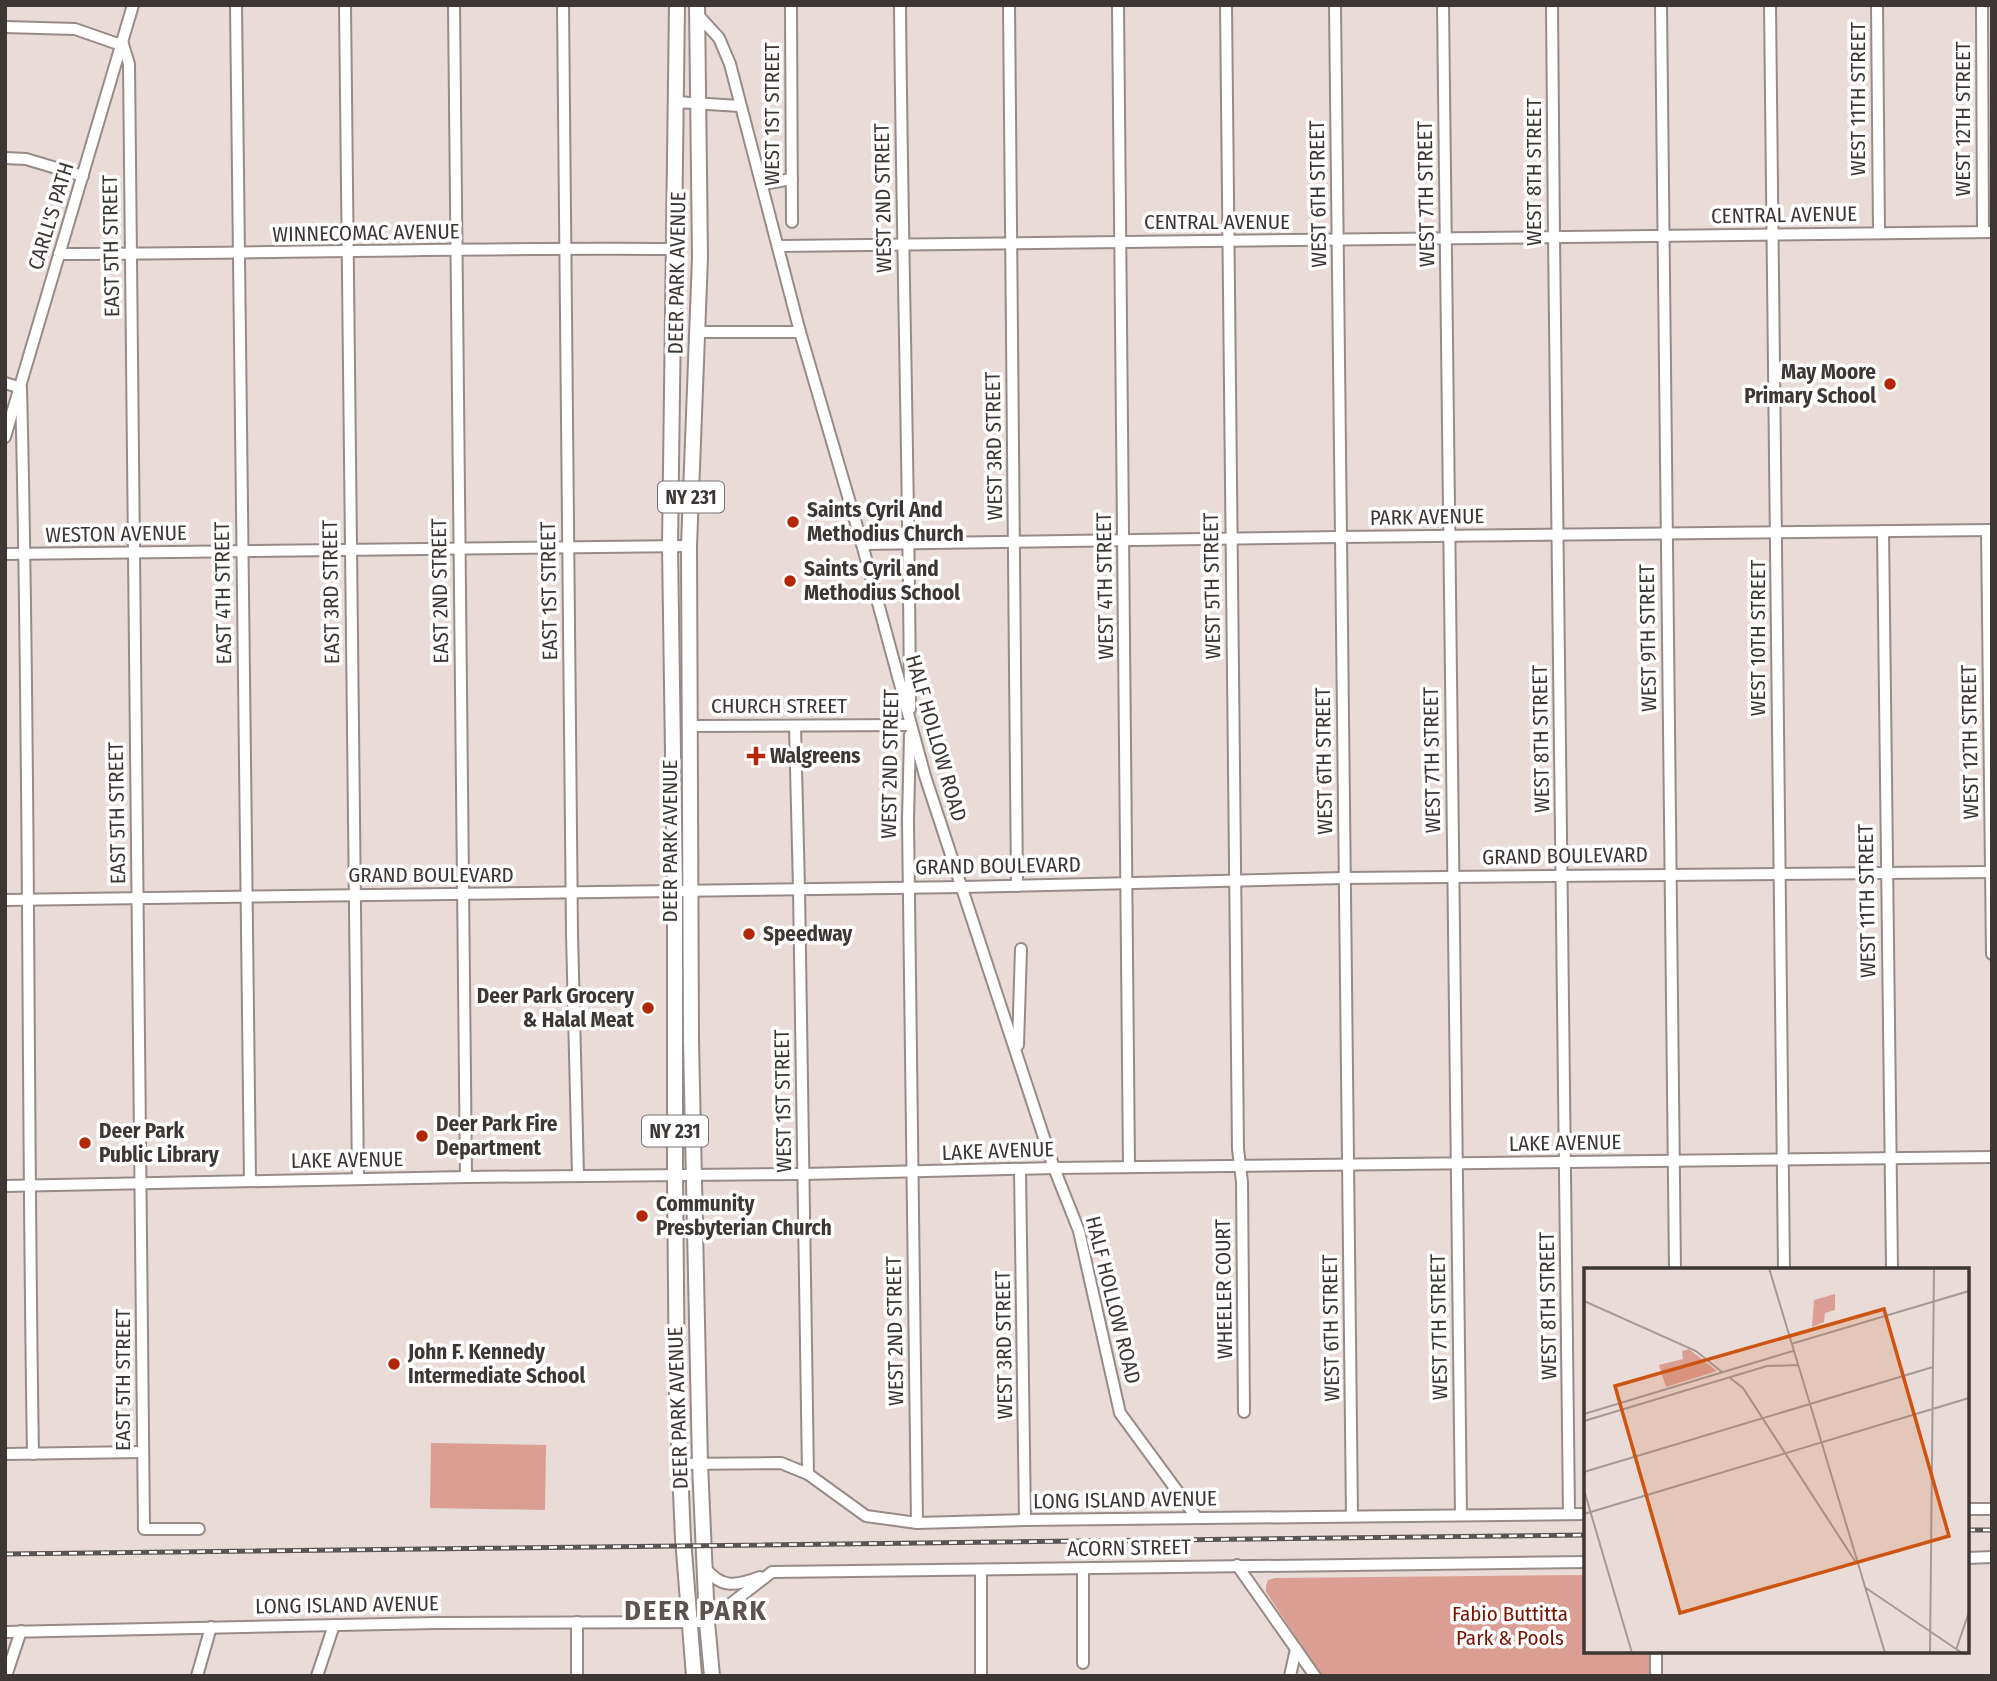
<svg xmlns="http://www.w3.org/2000/svg" width="1997" height="1681" viewBox="0 0 1997 1681" font-family="'Fira Sans Condensed',sans-serif">
<rect width="100%" height="100%" fill="#e9dbd8"/>
<g fill="#da9f92">
<path d="M431 1443 546 1445 545 1510 430 1508Z"/>
<path d="M1586 1575V1651H1650V1676H1322L1266 1592V1586L1268 1580 1275 1578Z"/>
</g>
<g fill="none" stroke-linecap="round" stroke-linejoin="round">
<g stroke="#978b88" stroke-width="14">
<g id="minor">
<path d="M236 5 250 1181"/>
<path d="M345 5 358 1179"/>
<path d="M454 5 466 1177"/>
<path d="M563 5 572 934 578 1175"/>
<path d="M791 5 792 222"/>
<path d="M900 5C902 240 909 474 910 709"/>
<path d="M1009 5 1017 886"/>
<path d="M1118 5 1129 1167"/>
<path d="M1226 5 1238 1149 1242 1182 1244 1412"/>
<path d="M1335 5 1352 1516"/>
<path d="M1443 5 1461 1515"/>
<path d="M1552 5 1554 237 1569 1514"/>
<path d="M1661 5 1675 1270"/>
<path d="M1770 5 1784 1270"/>
<path d="M1877 5 1879 233"/>
<path d="M1982 5 1983 232"/>
<path d="M697 14 719 38 730 64 800 332 862 544 925 776 1054 1168 1079 1231 1120 1413 1197 1518"/>
<path d="M5 27 75 29 121 45"/>
<path d="M122 41 129 64 144 1529H199"/>
<path d="M676 102 740 106"/>
<path d="M5 158 26 159 83 176"/>
<path d="M762 184 792 179"/>
<path d="M779 246 1992 232"/>
<path d="M59 254C264 254 469 247 674 249"/>
<path d="M698 332H800"/>
<path d="M5 383 21 388C30 743 27 1098 33 1454"/>
<path d="M5 437 133 5"/>
<path d="M1987 530 1992 954"/>
<path d="M1883 531 1892 1270"/>
<path d="M862 544 1341 537 1992 530"/>
<path d="M5 554 689 546"/>
<path d="M690 726 910 725"/>
<path d="M795 726 799 889 808 1474"/>
<path d="M910 735 908 820 917 1523"/>
<path d="M5 900 962 887 1344 878 1992 872"/>
<path d="M1018 1045 1021 949"/>
<path d="M1020 1170 1025 1520"/>
<path d="M5 1186 466 1177 804 1174 1054 1168 1992 1157"/>
<path d="M5 1454 142 1452"/>
<path d="M680 1464 781 1463 808 1474 866 1516 917 1523 1025 1520 1586 1514"/>
<path d="M1967 1509H1992"/>
<path d="M1967 1558 1992 1557"/>
<path d="M1237 1565 1315 1676"/>
<path d="M705 1568C722 1589 736 1586 760 1577"/>
<path d="M1083 1569V1663"/>
<path d="M981 1570V1676"/>
<path d="M577 1622V1676"/>
<path d="M5 1632 435 1623 707 1622 772 1572 1586 1562"/>
<path d="M1656 1651V1676"/>
<path d="M6 1676 21 1631"/>
<path d="M197 1676 211 1627"/>
<path d="M317 1676 334 1625"/>
<path d="M1290 1676 1296 1649"/>
</g>
</g>
<g stroke="#978b88" stroke-width="18">
<g id="major">
<path d="M677 5 670 546 675 891V1175L677 1397 683 1539 694 1676"/>
<path d="M697 5 700 257 689 546 691 1040 700 1464 707 1622 712 1676"/>
</g>
</g>
<use href="#minor" stroke="#fff" stroke-width="10"/>
<use href="#major" stroke="#fff" stroke-width="14"/>
<g stroke="#5a5452" stroke-width="5">
<g id="rail">
<path d="M1967 1530H1992"/>
<path d="M5 1554 1586 1535"/>
</g>
</g>
<use href="#rail" stroke="#fff" stroke-width="2.5" stroke-dasharray="8" stroke-linecap="butt"/>
</g>
<g fill="#b32705" stroke="#fff" stroke-width="2.5">
<circle cx="1890" cy="384" r="7"/>
<circle cx="793" cy="522" r="7"/>
<circle cx="790" cy="581" r="7"/>
<path d="M752.5 745.5h7v7h7v7h-7v7h-7v-7h-7v-7h7z"/>
<circle cx="749" cy="934" r="7"/>
<circle cx="648" cy="1008" r="7"/>
<circle cx="422" cy="1136" r="7"/>
<circle cx="85" cy="1143" r="7"/>
<circle cx="642" cy="1216" r="7"/>
<circle cx="394" cy="1364" r="7"/>
</g>
<g text-anchor="middle" dominant-baseline="central" stroke-width="7" stroke-linejoin="round" paint-order="stroke">
<g fill="#fff" stroke="#767372" stroke-width="2">
<rect x="658" y="481.5" width="66" height="31" rx="5"/>
<rect x="642" y="1115.5" width="66" height="31" rx="5"/>
</g>
<g font-size="19" font-weight="bold" fill="#3c3735">
<text x="691" y="497">NY 231</text>
<text x="675" y="1131">NY 231</text>
</g>
<g font-size="21" fill="#3c3735" stroke="#fff">
<text transform="translate(1858 99) rotate(-90)">WEST 11TH STREET</text>
<text transform="translate(772 114) rotate(-90)">WEST 1ST STREET</text>
<text transform="translate(1963 119) rotate(-90)">WEST 12TH STREET</text>
<text transform="translate(1534 172) rotate(-90)">WEST 8TH STREET</text>
<text transform="translate(1318 194) rotate(-91)">WEST 6TH STREET</text>
<text transform="translate(1426 194) rotate(-91)">WEST 7TH STREET</text>
<text transform="translate(883 198) rotate(-91)">WEST 2ND STREET</text>
<text transform="translate(1784 215) rotate(-1)">CENTRAL AVENUE</text>
<text transform="translate(51 216) rotate(-73)">CARLL'S PATH</text>
<text x="1217" y="222">CENTRAL AVENUE</text>
<text transform="translate(366 233) rotate(-1)">WINNECOMAC AVENUE</text>
<text transform="translate(111 246) rotate(-91)">EAST 5TH STREET</text>
<text transform="translate(677 273) rotate(-89)">DEER PARK AVENUE</text>
<text transform="translate(994 446) rotate(-91)">WEST 3RD STREET</text>
<text transform="translate(1427 517) rotate(-1)">PARK AVENUE</text>
<text transform="translate(116 534) rotate(-1)">WESTON AVENUE</text>
<text transform="translate(1105 586) rotate(-91)">WEST 4TH STREET</text>
<text transform="translate(1212 586) rotate(-91)">WEST 5TH STREET</text>
<text transform="translate(440 591) rotate(-91)">EAST 2ND STREET</text>
<text transform="translate(549 591) rotate(-91)">EAST 1ST STREET</text>
<text transform="translate(331 592) rotate(-91)">EAST 3RD STREET</text>
<text transform="translate(223 593) rotate(-91)">EAST 4TH STREET</text>
<text transform="translate(1648 638) rotate(-91)">WEST 9TH STREET</text>
<text transform="translate(1758 638) rotate(-90)">WEST 10TH STREET</text>
<text x="779" y="706">CHURCH STREET</text>
<text transform="translate(936 738) rotate(74)">HALF HOLLOW ROAD</text>
<text transform="translate(1541 739) rotate(-91)">WEST 8TH STREET</text>
<text transform="translate(1970 742) rotate(-91)">WEST 12TH STREET</text>
<text transform="translate(1432 760) rotate(-91)">WEST 7TH STREET</text>
<text transform="translate(1324 761) rotate(-91)">WEST 6TH STREET</text>
<text transform="translate(890 764) rotate(-89)">WEST 2ND STREET</text>
<text transform="translate(117 813) rotate(-91)">EAST 5TH STREET</text>
<text transform="translate(670 841) rotate(-90)">DEER PARK AVENUE</text>
<text transform="translate(1565 856) rotate(-1)">GRAND BOULEVARD</text>
<text transform="translate(998 866) rotate(-1)">GRAND BOULEVARD</text>
<text x="431" y="875">GRAND BOULEVARD</text>
<text transform="translate(1867 901) rotate(-91)">WEST 11TH STREET</text>
<text transform="translate(783 1101) rotate(-91)">WEST 1ST STREET</text>
<text transform="translate(1565 1143) rotate(-1)">LAKE AVENUE</text>
<text transform="translate(998 1151) rotate(-2)">LAKE AVENUE</text>
<text transform="translate(347 1160) rotate(-1)">LAKE AVENUE</text>
<text transform="translate(1224 1289) rotate(-91)">WHEELER COURT</text>
<text transform="translate(1113 1300) rotate(76)">HALF HOLLOW ROAD</text>
<text transform="translate(1548 1306) rotate(-91)">WEST 8TH STREET</text>
<text transform="translate(1439 1327) rotate(-91)">WEST 7TH STREET</text>
<text transform="translate(1331 1328) rotate(-91)">WEST 6TH STREET</text>
<text transform="translate(895 1331) rotate(-91)">WEST 2ND STREET</text>
<text transform="translate(1004 1345) rotate(-91)">WEST 3RD STREET</text>
<text transform="translate(123 1380) rotate(-90)">EAST 5TH STREET</text>
<text transform="translate(678 1408) rotate(-92)">DEER PARK AVENUE</text>
<text transform="translate(1125 1500) rotate(-1)">LONG ISLAND AVENUE</text>
<text transform="translate(1129 1548) rotate(-1)">ACORN STREET</text>
<text transform="translate(347 1605) rotate(-1)">LONG ISLAND AVENUE</text>
</g>
<g font-size="21" font-weight="bold" fill="#3c3735" stroke="#fff" text-anchor="start">
<text x="1876" y="372" text-anchor="end">May Moore<tspan x="1876" dy="24">Primary School</tspan></text>
<text x="807" y="510">Saints Cyril And<tspan x="807" dy="24">Methodius Church</tspan></text>
<text x="804" y="569">Saints Cyril and<tspan x="804" dy="24">Methodius School</tspan></text>
<text x="770" y="756">Walgreens</text>
<text x="763" y="934">Speedway</text>
<text x="634" y="996" text-anchor="end">Deer Park Grocery<tspan x="634" dy="24">&amp; Halal Meat</tspan></text>
<text x="436" y="1124">Deer Park Fire<tspan x="436" dy="24">Department</tspan></text>
<text x="99" y="1131">Deer Park<tspan x="99" dy="24">Public Library</tspan></text>
<text x="656" y="1204">Community<tspan x="656" dy="24">Presbyterian Church</tspan></text>
<text x="408" y="1352">John F. Kennedy<tspan x="408" dy="24">Intermediate School</tspan></text>
</g>
<g font-size="21" fill="#771400" stroke="#fff">
<text x="1510" y="1614">Fabio Buttitta<tspan x="1510" dy="24">Park &amp; Pools</tspan></text>
</g>
<g font-size="28" font-weight="bold" letter-spacing="2" fill="#5e5350" stroke="#fff">
<text x="696" y="1610">DEER PARK</text>
</g>
</g>
<g transform="translate(1584 1268)">
<rect width="385" height="385" fill="#e9dbd8"/>
<path d="M251 26V42L241 45 240 54 228 59 230 32ZM105 81 133 103 82 119 75 97 99 91 98 83Z" fill="#da9f92"/>
<path fill="none" stroke="#a49997" stroke-width="2" d="M185 0 301 385M0 33 112 83 138 104M207 76 385 23M146 110 159 120 271 293M0 146 209 83M0 153 183 98 214 97M0 204 349 99M0 222 48 385M0 246 385 130M282 320 378 385M372 382 385 344M346 385 350 0"/>
<path fill="#ce5412" fill-opacity="0.15" stroke="#ce5412" stroke-width="3.5" d="M300 41 365 268 96 345 31 118Z"/>
<rect width="385" height="385" fill="none" stroke="#3c3735" stroke-width="3.5"/>
</g>
<rect width="1997" height="1681" fill="none" stroke="#3c3735" stroke-width="14"/>
</svg>
